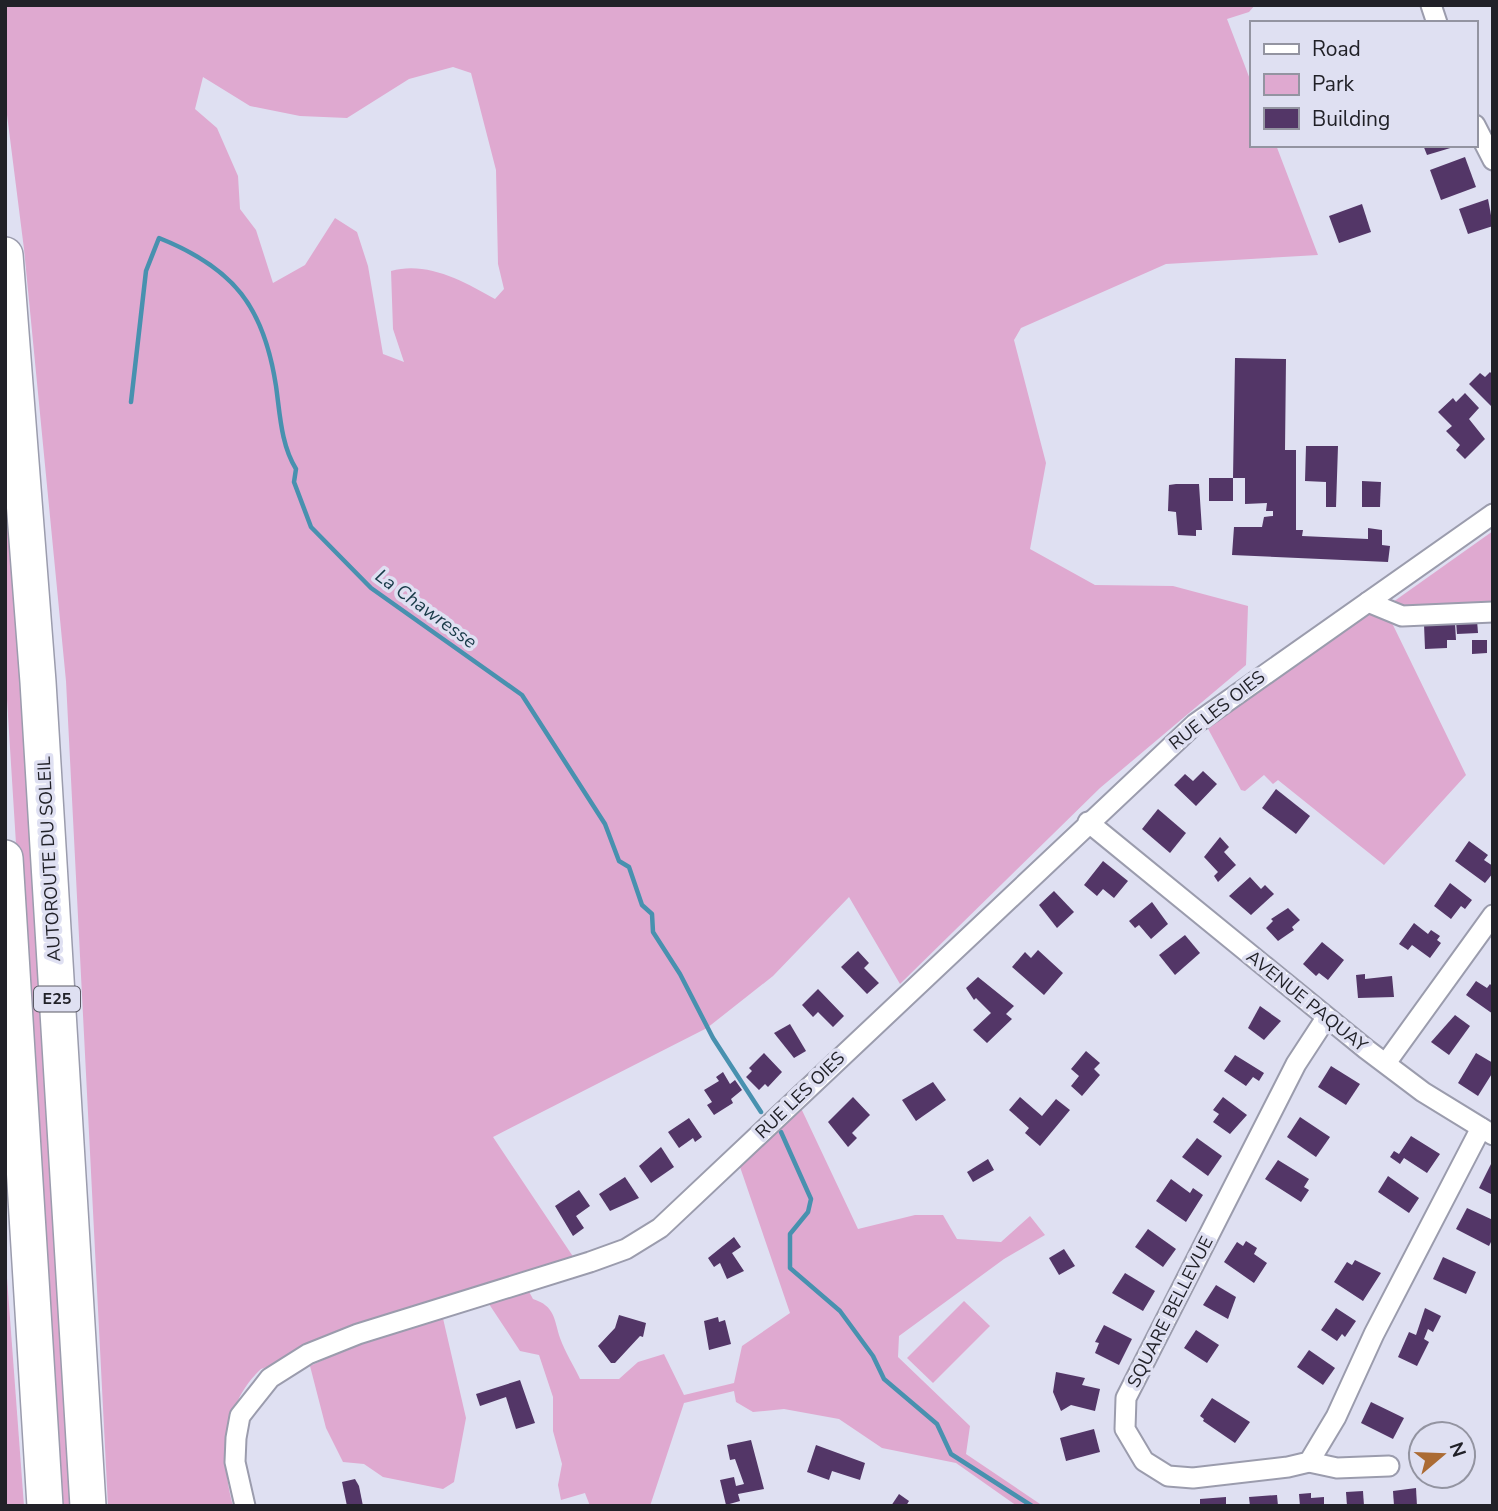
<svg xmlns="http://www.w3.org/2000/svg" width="1498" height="1511" viewBox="0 0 1498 1511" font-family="'Nunito Sans',sans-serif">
<rect width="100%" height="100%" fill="#dfe0f2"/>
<g fill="#dfa9d0" fill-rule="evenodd">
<path d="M5 5H1255L1249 12 1227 19 1251 82V145H1276L1318 255 1166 264 1021 328 1014 340 1046 463 1030 549 1095 585 1173 586 1248 606 1246 665 1100 788 900 984 849 897 773 976 707 1028 493 1137 574 1258 261 1369C223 1404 220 1459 233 1506H108L66 681 24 249 5 99ZM453 67 471 73 496 170 498 264 504 289 495 299C463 281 427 261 391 271L393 329 404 362 383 354 368 266 357 232 335 218 305 265 273 283 256 230 240 209 238 176 217 128 195 109 203 77 250 106 300 116 347 118 409 79Z"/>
<path d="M5 364 79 1506H57L5 667Z"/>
<path d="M1493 531V607L1398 610 1393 602Z"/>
<path d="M1374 607 1393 625 1466 775 1384 865 1278 780 1273 784 1264 775 1245 791 1241 790 1206 725Z"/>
<path d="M800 1106 858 1229 915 1215H943L957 1239 1001 1242 1030 1216 1045 1235 1004 1259 899 1336 898 1357 970 1426 966 1454 1043 1506H1017L956 1463 882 1448 839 1419 784 1409 753 1412 736 1402 734 1391 684 1403 650 1506H590L585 1493 561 1500 558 1485 562 1464 553 1431V1397L539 1355 520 1351 487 1301 527 1288 533 1299C555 1306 554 1319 560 1338 565 1352 574 1366 580 1379H619L638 1362 664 1354 684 1395 734 1383 742 1346 790 1313 739 1164Z"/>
<path d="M5 1251 24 1506H5Z"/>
<path d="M964 1301 990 1326 933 1383 907 1358Z"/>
<path d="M442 1314 466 1418 454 1482 443 1489 383 1477 364 1464 343 1462 326 1428 310 1366 373 1337Z"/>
</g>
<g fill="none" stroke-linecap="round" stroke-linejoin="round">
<g stroke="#4891af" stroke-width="4.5">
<path d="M131 402 146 271 159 238C234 268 264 307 276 386 280 414 281 445 296 469L294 482 311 527 371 588 522 695 605 824 619 861 629 867 642 905 652 914 653 932 680 974 713 1038 761 1112"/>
<path d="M781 1132 811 1199 808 1212 790 1234V1268L840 1311 873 1356 884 1379 937 1424 951 1454 1032 1506"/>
</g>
</g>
<g fill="#533667">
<path d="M1423 145H1457V146L1427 155Z"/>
<path d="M1465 157 1476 187 1441 200 1430 170Z"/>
<path d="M1488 199 1493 226 1468 234 1459 209Z"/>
<path d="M1362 204 1371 232 1339 243 1329 216Z"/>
<path d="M1235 358 1286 359 1285 450H1296V530H1303L1302 536 1368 539V528L1382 530V545L1390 546 1388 562 1232 555 1234 527H1262L1264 517 1273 516V511H1266L1267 503 1245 504V478H1233Z"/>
<path d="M1490 372 1493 375 1491 406 1469 384 1480 373 1485 377Z"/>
<path d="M1465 393 1479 408 1469 419 1485 439 1465 459 1456 450 1460 445 1446 431 1452 426 1438 412 1453 398 1456 402Z"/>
<path d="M1306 446H1338L1336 507H1326V482L1305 481Z"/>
<rect x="1209" y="478" width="24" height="23"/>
<path d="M1362 481 1381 482 1380 507H1362Z"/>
<path d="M1176 484H1199L1202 530H1196V536L1178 535 1176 512 1168 511 1169 485Z"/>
<path d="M1477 620 1478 633 1457 634 1456 621Z"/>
<path d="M1455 623 1456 640H1447V648L1425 649 1424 624Z"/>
<path d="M1472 640H1487V653L1472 654Z"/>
<path d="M1203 771 1217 784 1196 806 1174 785 1185 774 1193 781Z"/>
<path d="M1276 789 1310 816 1296 834 1262 808Z"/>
<path d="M1158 809 1186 833 1170 853 1142 829Z"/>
<path d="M1220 837 1229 847 1224 852 1236 865 1218 882 1214 876 1218 872 1204 857Z"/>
<path d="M1469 841 1488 855 1484 860 1493 866V873L1485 883 1455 861Z"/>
<path d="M1103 861 1128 881 1114 898 1103 889 1097 896 1084 885Z"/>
<path d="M1250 877 1261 889 1265 885 1274 894 1251 915 1229 896Z"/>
<path d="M1450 883 1472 900 1465 909 1461 906 1451 919 1434 906Z"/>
<path d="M1054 891 1074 912 1057 928 1039 905Z"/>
<path d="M1152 902 1168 924 1151 939 1139 925 1135 928 1129 921Z"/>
<path d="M1288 908 1300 920 1292 927 1294 930 1278 941 1266 928 1273 921 1271 919Z"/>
<path d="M1414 923 1428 934 1431 930 1440 936 1437 940 1441 943 1430 958 1412 945 1408 950 1399 944Z"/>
<path d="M1185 935 1200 953 1175 975 1159 955Z"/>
<path d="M1322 942 1344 960 1328 980 1319 973 1316 976 1303 964Z"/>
<path d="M1038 950 1063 973 1044 995 1012 967 1025 952 1031 958Z"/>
<path d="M858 951 869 963 864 968 879 983 867 994 841 967Z"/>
<path d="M1365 974V979L1392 976 1394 997 1358 998 1356 975Z"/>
<path d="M978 977 1014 1006 1006 1014 1012 1019 987 1043 973 1030 991 1013 976 998 974 1000 966 988Z"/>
<path d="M1476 981 1487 988 1490 984 1493 987V1014L1466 995Z"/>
<path d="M818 989 844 1016 833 1027 818 1012 813 1017 802 1005Z"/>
<path d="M1260 1006 1281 1021 1264 1040 1248 1028Z"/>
<path d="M1455 1015 1470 1026 1449 1055 1431 1042Z"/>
<path d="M790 1024 806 1051 794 1058 774 1033Z"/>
<path d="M1086 1051 1100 1063 1094 1069 1100 1075 1082 1096 1071 1086 1079 1076 1071 1069Z"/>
<path d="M764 1053 782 1072 768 1087 765 1084 759 1090 746 1077 752 1071 749 1068Z"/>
<path d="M1476 1053 1493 1063V1072L1478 1096 1458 1083Z"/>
<path d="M1235 1055 1264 1073 1259 1081 1253 1077 1246 1086 1224 1071Z"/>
<path d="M1331 1066 1360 1084 1346 1105 1318 1087Z"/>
<path d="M723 1072 730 1084 735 1080 742 1090 731 1099 733 1103 714 1115 707 1105 712 1102 704 1090 719 1081 716 1077Z"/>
<path d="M933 1082 946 1100 916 1121 902 1100Z"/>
<path d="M853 1097 870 1115 852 1133 857 1138 848 1147 828 1122Z"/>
<path d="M1020 1097 1042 1116 1056 1099 1070 1110 1040 1146 1025 1133 1029 1128 1009 1110Z"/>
<path d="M1223 1097 1247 1115 1230 1134 1213 1122 1219 1114 1213 1110Z"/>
<path d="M1300 1117 1330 1137 1316 1157 1287 1137Z"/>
<path d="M689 1118 702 1137 695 1142 693 1138 679 1148 668 1132Z"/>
<path d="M1411 1136 1440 1154 1427 1173 1404 1158 1400 1164 1390 1157 1394 1151 1399 1154Z"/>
<path d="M1197 1138 1222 1156 1208 1176 1182 1157Z"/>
<path d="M661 1147 674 1167 651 1183 639 1166Z"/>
<path d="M988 1159 994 1170 973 1182 967 1172Z"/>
<path d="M1278 1160 1309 1179 1304 1187 1309 1190 1301 1202 1265 1179Z"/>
<path d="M1493 1160V1195L1479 1188Z"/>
<path d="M1388 1176 1419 1198 1409 1213 1378 1192Z"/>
<path d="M625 1177 639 1198 610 1211 599 1194Z"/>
<path d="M1171 1179 1190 1193 1193 1188 1203 1195 1186 1222 1156 1201Z"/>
<path d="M579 1190 590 1206 576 1216 584 1228 573 1236 555 1206Z"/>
<path d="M1467 1208 1493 1220V1238L1489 1246 1456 1229Z"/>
<path d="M1148 1229 1176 1249 1163 1267 1135 1247Z"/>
<path d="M734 1237 741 1247 732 1253 744 1271 727 1279 720 1263 714 1267 708 1258Z"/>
<path d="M1246 1241 1257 1248 1254 1254 1267 1263 1254 1283 1224 1262 1237 1242 1243 1246Z"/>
<path d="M1064 1249 1075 1266 1059 1275 1049 1258Z"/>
<path d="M1443 1257 1476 1272 1466 1294 1433 1279Z"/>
<path d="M1355 1260 1381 1273 1363 1301 1334 1282 1347 1262 1352 1265Z"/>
<path d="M1125 1273 1155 1291 1143 1311 1112 1293Z"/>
<path d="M1216 1285 1236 1297 1228 1319 1203 1305Z"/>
<path d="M1336 1308 1356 1321 1345 1337 1342 1334 1337 1341 1321 1330Z"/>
<path d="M1425 1308 1441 1316 1433 1332 1428 1329 1424 1339 1429 1342 1417 1366 1398 1357 1409 1332 1416 1335Z"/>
<path d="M619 1315 646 1323 643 1337 640 1336 615 1363H611L598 1346 615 1328Z"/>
<path d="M718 1317 719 1322 725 1320 731 1344 709 1350 704 1321Z"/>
<path d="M1104 1325 1132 1339 1119 1365 1095 1353 1099 1343 1095 1342Z"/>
<path d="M1196 1330 1219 1345 1207 1363 1184 1348Z"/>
<path d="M1309 1350 1335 1368 1323 1385 1297 1367Z"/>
<path d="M1056 1372 1085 1378 1082 1385 1100 1389 1095 1411 1071 1405 1061 1411 1053 1392Z"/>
<path d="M520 1380 535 1423 516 1429 506 1397 480 1406 476 1394Z"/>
<path d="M1212 1398 1250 1422 1235 1443 1203 1421 1204 1419 1200 1416Z"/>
<path d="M1371 1402 1404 1418 1393 1439 1361 1423Z"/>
<path d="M1094 1429 1100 1452 1066 1461 1060 1438Z"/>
<path d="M751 1440 764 1489 738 1494 740 1501 726 1505 720 1480 734 1477 736 1486 744 1484 735 1459 730 1460 727 1445Z"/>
<path d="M816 1445 865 1463 860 1480 832 1471 829 1480 807 1472Z"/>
<path d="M355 1479 359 1486 363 1506H347L342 1482Z"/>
<path d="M1416 1488 1417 1506H1394L1393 1491Z"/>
<path d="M1363 1491 1364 1506H1347L1346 1492Z"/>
<path d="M1311 1493V1498L1324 1497V1506H1300L1299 1494Z"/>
<path d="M899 1494 909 1501 906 1506H891Z"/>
<path d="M1277 1495 1278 1506H1250L1249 1497Z"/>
<path d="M1226 1497V1506H1200V1499Z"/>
</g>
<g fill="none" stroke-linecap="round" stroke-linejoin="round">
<g stroke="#9b9cad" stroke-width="23">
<g id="minor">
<path d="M1431 5 1437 23"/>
<path d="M1475 125 1493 160"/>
<path d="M1368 602 1402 616 1493 612"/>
<path d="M1088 822 1366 1049 1423 1092 1493 1135"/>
<path d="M1326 1018 1296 1064 1126 1398 1125 1429 1144 1461 1168 1476 1193 1478 1288 1467 1309 1462 1336 1417 1374 1334 1481 1128"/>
<path d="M1386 1063 1493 915"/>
<path d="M1309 1462 1337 1468 1389 1466"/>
<path d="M245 1506 235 1462 236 1438 240 1416 270 1378 308 1354 358 1334 590 1262 626 1249 660 1228 1195 724 1493 514"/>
</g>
</g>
<g stroke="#9b9cad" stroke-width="38">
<g id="motorway">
<path d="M5 255 38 682 88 1506"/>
<path d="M5 858 45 1506"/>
</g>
</g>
<use href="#minor" stroke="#fff" stroke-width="19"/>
<use href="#motorway" stroke="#fff" stroke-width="35"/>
</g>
<g text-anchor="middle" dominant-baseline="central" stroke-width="7" stroke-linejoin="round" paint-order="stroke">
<rect fill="#dfe0f2" stroke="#5a5a65" stroke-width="2" x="34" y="986.5" width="46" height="25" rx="5"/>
<g font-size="16" font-weight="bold" fill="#212128">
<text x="57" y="999">E25</text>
</g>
<g font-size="18" fill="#212128" stroke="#dfe0f2">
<text transform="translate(1217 710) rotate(-38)">RUE LES OIES</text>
<text transform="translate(49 859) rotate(-93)">AUTOROUTE DU SOLEIL</text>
<text transform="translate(1307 1001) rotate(39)">AVENUE PAQUAY</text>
<text transform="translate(800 1095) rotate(-44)">RUE LES OIES</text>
<text transform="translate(1170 1312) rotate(-63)">SQUARE BELLEVUE</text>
</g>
<g font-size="19" font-style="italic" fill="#173947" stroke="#dfe0f2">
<text transform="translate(426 609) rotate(36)">La Chawresse</text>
</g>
</g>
<rect width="1498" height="1511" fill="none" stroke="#212128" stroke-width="14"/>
<rect x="1250" y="21" width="228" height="126" fill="#dfe0f2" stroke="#9394a1" stroke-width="2"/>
<rect x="1264" y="44" width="35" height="10" fill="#ffffff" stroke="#9394a1" stroke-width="2"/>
<text x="1312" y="56" font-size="21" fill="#212128">Road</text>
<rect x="1264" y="74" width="35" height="21" fill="#dfa9d0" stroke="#9394a1" stroke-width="2"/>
<text x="1312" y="91" font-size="21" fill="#212128">Park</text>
<rect x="1264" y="108" width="35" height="21" fill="#533667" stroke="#9394a1" stroke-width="2"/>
<text x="1312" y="126" font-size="21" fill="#212128">Building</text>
<g transform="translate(1442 1455) rotate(71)"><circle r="33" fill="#dfe0f2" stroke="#9394a1" stroke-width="2"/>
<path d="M0-5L12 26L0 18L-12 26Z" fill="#ab6b34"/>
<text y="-10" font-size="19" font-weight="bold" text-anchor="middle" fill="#212128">N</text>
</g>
</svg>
